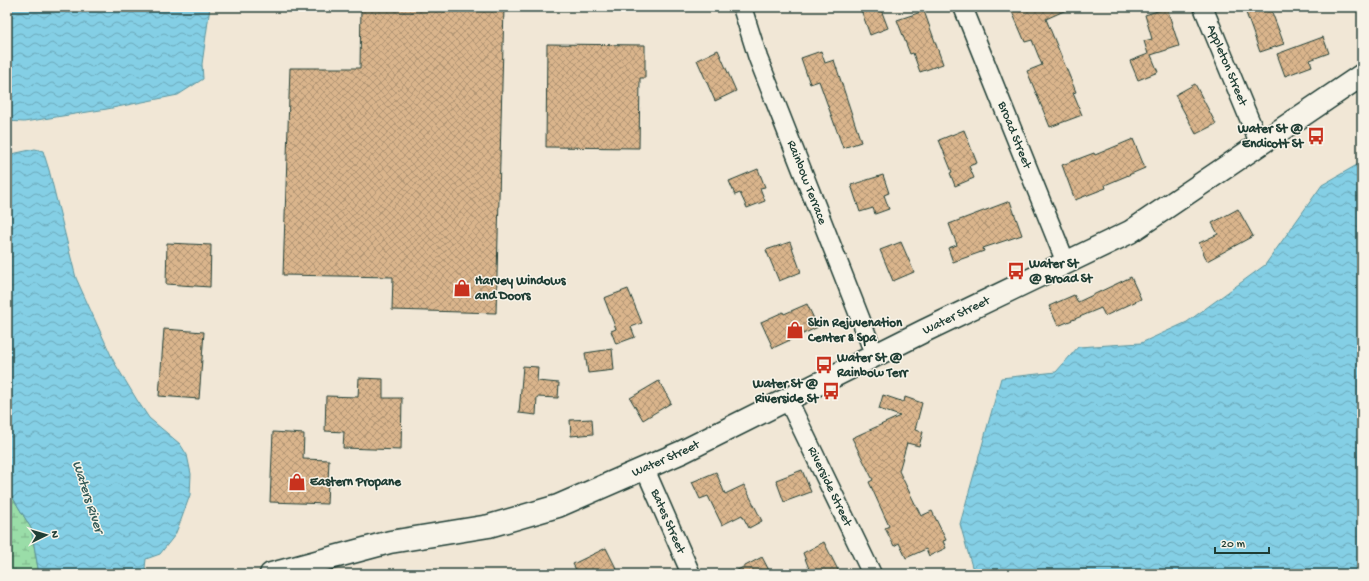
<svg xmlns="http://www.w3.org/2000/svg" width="1369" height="581" viewBox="0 0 1369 581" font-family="'Gochi Hand',sans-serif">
<defs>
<pattern id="wetland-marsh" width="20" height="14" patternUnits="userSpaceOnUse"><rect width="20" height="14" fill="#9adda8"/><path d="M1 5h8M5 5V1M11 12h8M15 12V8" fill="none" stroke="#7db48a"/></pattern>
<pattern id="water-waves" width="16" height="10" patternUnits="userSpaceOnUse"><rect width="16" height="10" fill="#84cfe5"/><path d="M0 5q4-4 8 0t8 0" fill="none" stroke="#6ba9ba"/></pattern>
<pattern id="building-cross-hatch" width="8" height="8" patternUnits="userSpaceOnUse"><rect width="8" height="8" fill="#dab58c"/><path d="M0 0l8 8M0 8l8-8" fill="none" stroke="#b09473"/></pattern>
</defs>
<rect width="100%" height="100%" fill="#f1e7d6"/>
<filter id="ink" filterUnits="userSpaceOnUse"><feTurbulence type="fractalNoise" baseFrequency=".025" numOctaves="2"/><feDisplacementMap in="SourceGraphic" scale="8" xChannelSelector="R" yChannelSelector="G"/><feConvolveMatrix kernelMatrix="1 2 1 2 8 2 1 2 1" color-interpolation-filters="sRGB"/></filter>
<g filter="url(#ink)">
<path fill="url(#wetland-marsh)" stroke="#5c8d6e" d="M7 488 31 528 39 574H7Z"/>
<g fill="url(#water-waves)" stroke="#5c959e">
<path d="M7 7H210L202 64 203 79 178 95 107 109 24 122 7 121Z"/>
<path d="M35 149 43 151 49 170 76 278 114 362 137 400 149 418 180 444 187 455 191 474 190 495 181 520 175 535 160 554 146 559 145 568 147 574H39L31 528 7 488V155Z"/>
<path d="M1362 162V574H974L960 524 1001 378 1056 372 1078 347 1141 343 1187 322 1265 265 1322 185Z"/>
</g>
<g fill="url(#building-cross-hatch)" stroke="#1f3d34">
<path d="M361 7H504L496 313 392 310 393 277 283 275 290 68H360Z"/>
<path d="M860 7H880L888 28 870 35Z"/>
<path d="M1010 7H1073L1046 19 1076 92 1073 93 1082 115 1050 127 1027 71 1042 65 1032 40 1025 42Z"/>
<path d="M1254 7H1270L1284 44 1260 52 1245 10Z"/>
<path d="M1167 8 1179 46 1151 55 1158 72 1138 80 1130 61 1148 54 1144 41 1152 39 1145 15Z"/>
<path d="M924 11 943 64 920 72 913 53 910 54 897 20Z"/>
<path d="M1323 37 1329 53 1310 60 1312 66 1285 76 1277 54Z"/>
<path d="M547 44 645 45V78H640L639 148 546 147Z"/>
<path d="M718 50 736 91 715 101 697 60Z"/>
<path d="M821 51 825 63 834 60 861 142 843 148 819 81 810 84 801 58Z"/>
<path d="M1195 84 1216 124 1196 134 1175 95Z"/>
<path d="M964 130 977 163 969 166 974 178 955 186 950 173 952 172 939 140Z"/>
<path d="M1133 139 1145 168 1105 185 1106 188 1075 200 1062 165 1094 153 1095 155Z"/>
<path d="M758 169 765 187 760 188 765 201 747 208 740 193 735 195 729 181Z"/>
<path d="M883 175 889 193 884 195 889 209 875 214 873 208 860 212 851 185Z"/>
<path d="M1010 201 1022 235 983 248 984 251 953 262 948 248 957 245 949 224Z"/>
<path d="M1238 209 1253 236 1207 261 1199 243 1218 234 1212 223Z"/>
<path d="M790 242 801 272 779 281 766 250Z"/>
<path d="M901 242 914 272 893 281 880 250Z"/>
<path d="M167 243 211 245 210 287 166 284Z"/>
<path d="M1131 277 1141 299 1105 316 1101 308 1058 326 1049 306 1074 295 1078 302Z"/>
<path d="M628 289 642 323 631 327 635 337 616 344 611 331 616 329 604 298Z"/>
<path d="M807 304 818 327 773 348 761 322 783 312 784 314Z"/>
<path d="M164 329 204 332 199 399 159 396Z"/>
<path d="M612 349 614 370 588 373 585 353Z"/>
<path d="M523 366 538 367 537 381 559 383 558 398 537 397 536 415 519 413Z"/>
<path d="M359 378 383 379V398H402L401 450 343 448 344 432 325 431 326 396 358 397Z"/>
<path d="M659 381 671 403 643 420 630 398Z"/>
<path d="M883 395 904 402 905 397 922 403 915 430 923 432 919 446 907 443 899 471 921 516 932 511 946 540 943 541 946 548 929 556 926 549 906 558 899 543 894 546 885 528 889 526 869 482 873 480 852 438 900 416 879 409Z"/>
<path d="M592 419 593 434 571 436 570 420Z"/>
<path d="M273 432 304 434 303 459 329 460 327 504 270 502Z"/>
<path d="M802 470 811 492 784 502 776 480Z"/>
<path d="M716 472 725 494 744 485 762 521 749 528 742 515 722 525 708 496 700 499 692 482Z"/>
<path d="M824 542 840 574H811L803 553Z"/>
<path d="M606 548 619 574H578L573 564Z"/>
<path d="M762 557 771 574H730Z"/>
</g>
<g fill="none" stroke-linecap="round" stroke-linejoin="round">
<g stroke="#1f3d34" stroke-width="21">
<g id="minor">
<path id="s1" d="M742 7 758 58 875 356"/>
<path id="s2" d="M963 7 1066 263"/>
<path id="s3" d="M1203 7 1260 145"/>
<path id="s4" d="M788 400 872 574"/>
<path id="s5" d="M645 469 691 574"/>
</g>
</g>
<g stroke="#1f3d34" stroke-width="25">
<g id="secondary">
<path id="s6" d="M271 574 390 542 489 526 558 506 682 452 924 331 1130 232 1362 75"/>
</g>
</g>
<use href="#minor" stroke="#f7f3e8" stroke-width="18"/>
<use href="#secondary" stroke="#f7f3e8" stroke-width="22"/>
</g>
</g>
<defs>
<g id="bus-bare" transform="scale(1.38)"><path d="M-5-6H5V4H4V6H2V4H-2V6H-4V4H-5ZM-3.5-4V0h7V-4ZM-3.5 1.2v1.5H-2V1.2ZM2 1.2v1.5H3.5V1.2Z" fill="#c8321e" stroke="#f7f3e8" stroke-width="2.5" paint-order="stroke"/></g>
<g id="shop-bare" transform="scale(1.38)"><path d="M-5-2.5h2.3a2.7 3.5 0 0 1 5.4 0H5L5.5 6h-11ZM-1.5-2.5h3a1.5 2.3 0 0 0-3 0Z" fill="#c8321e" stroke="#f7f3e8" stroke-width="2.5" paint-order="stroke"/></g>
</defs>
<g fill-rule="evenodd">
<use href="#bus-bare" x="1316" y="136"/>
<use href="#bus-bare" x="1016" y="271"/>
<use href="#shop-bare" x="462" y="288"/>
<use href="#shop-bare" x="795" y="330"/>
<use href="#bus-bare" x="824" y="365"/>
<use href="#bus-bare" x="831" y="391"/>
<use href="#shop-bare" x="297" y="482"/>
</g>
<g text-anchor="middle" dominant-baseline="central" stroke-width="3" stroke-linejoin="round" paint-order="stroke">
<g font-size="13" fill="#1f3d34" stroke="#f7f3e8">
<text stroke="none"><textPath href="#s3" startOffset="63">Appleton Street</textPath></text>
<text stroke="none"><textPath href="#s2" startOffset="138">Broad Street</textPath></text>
<text stroke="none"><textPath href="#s1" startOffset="187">Rainbow Terrace</textPath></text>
<text stroke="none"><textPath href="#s6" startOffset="737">Water Street</textPath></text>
<text stroke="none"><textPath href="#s6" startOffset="413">Water Street</textPath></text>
<text stroke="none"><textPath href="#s4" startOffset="96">Riverside Street</textPath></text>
<text stroke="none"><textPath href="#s5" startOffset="57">Bates Street</textPath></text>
</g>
<g font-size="13" font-weight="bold" fill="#1f3d34" stroke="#f7f3e8" text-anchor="start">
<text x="1303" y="129" text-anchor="end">Water St @<tspan x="1303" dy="15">Endicott St</tspan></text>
<text x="1029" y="264">Water St<tspan x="1029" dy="15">@ Broad St</tspan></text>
<text x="475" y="281">Harvey Windows<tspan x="475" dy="15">and Doors</tspan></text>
<text x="808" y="323">Skin Rejuvenation<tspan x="808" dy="15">Center &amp; Spa</tspan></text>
<text x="837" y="358">Water St @<tspan x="837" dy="15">Rainbow Terr</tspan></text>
<text x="818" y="384" text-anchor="end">Water St @<tspan x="818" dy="15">Riverside St</tspan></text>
<text x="310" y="482">Eastern Propane</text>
</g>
<g font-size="14" font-style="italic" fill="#335a57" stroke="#f7f3e8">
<text transform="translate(87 497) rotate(72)">Waters River</text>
</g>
</g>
<rect width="1369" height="581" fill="none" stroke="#f7f3e8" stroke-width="24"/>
<rect x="12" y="12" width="1345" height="557" fill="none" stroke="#1f3d34" stroke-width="1.5" filter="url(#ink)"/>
<g transform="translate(46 535) rotate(85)" stroke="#f7f3e8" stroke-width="3" paint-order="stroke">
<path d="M0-3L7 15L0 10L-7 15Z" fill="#1f3d34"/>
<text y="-6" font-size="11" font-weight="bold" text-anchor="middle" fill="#1f3d34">N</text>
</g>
<path d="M1215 547v6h54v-6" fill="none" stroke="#1f3d34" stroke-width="2"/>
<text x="1221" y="547" font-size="12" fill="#1f3d34" stroke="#f7f3e8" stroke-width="3" paint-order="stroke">20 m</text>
</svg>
